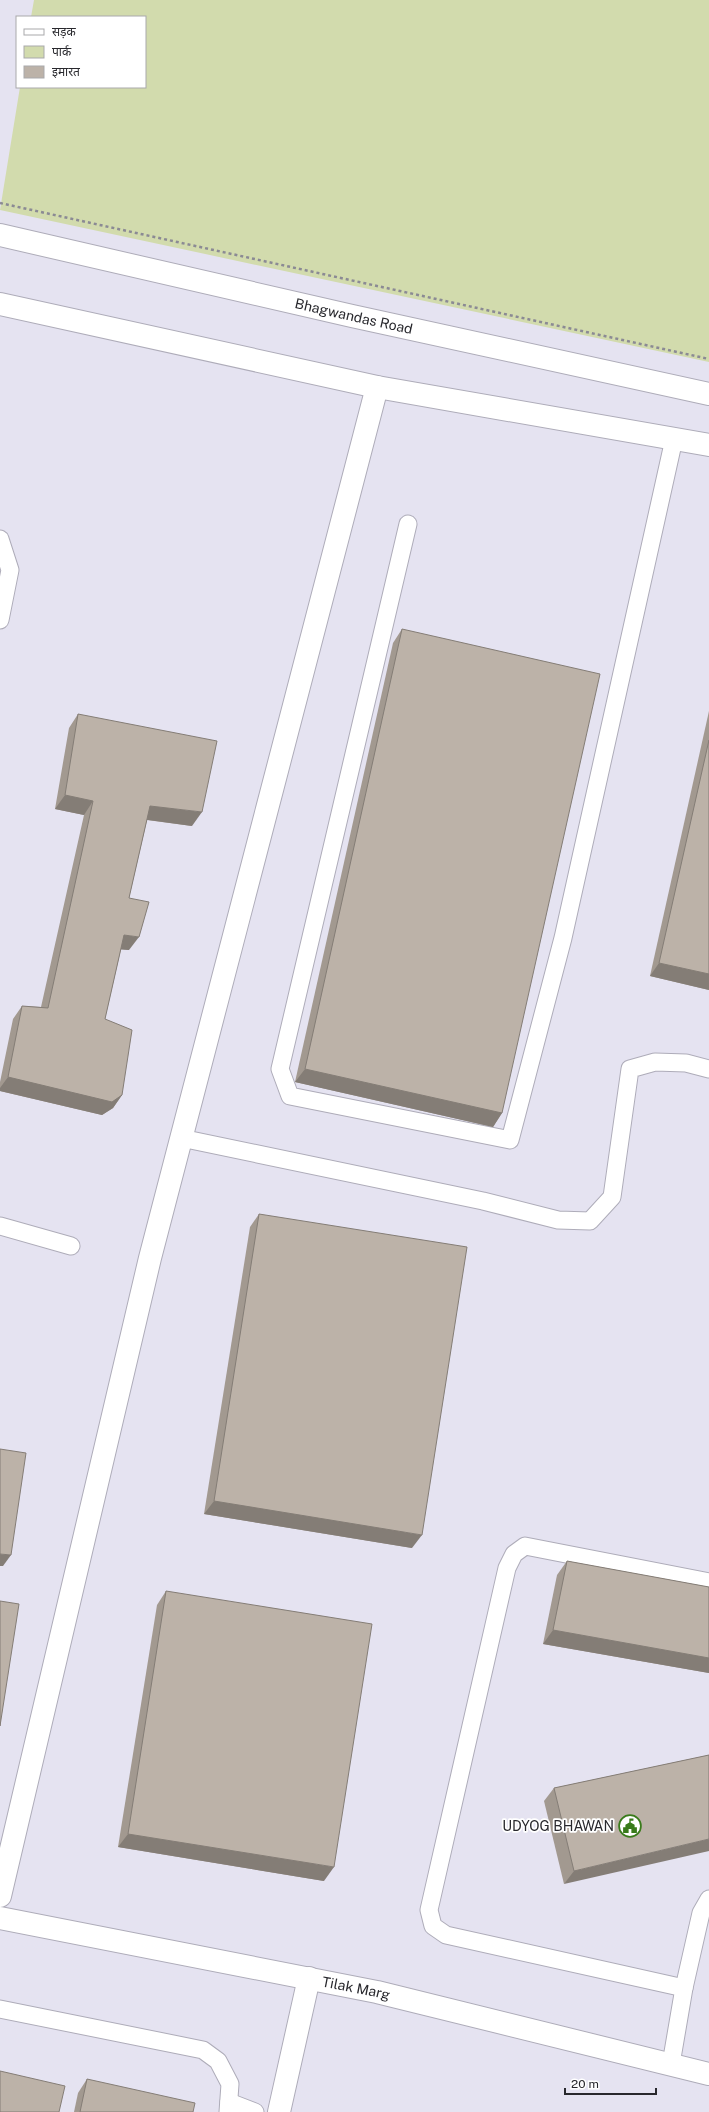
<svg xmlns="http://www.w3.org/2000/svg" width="709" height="2112" viewBox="0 0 709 2112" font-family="'Public Sans','Noto Sans Devanagari',sans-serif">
<rect width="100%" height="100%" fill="#e5e3f1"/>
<path fill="#d2dbad" d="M34 0H709V362L0 210 20 87H145V17H31Z"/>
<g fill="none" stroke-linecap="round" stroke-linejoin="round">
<g stroke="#aeacb9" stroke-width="19">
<g id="lane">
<path d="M408 524 280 1069 290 1096 510 1140 563 938 674 439"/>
<path d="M0 539 10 570 0 620"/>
<path d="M181 1138 483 1201 558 1220 590 1221 612 1197 630 1069 655 1062 686 1063 709 1069"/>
<path d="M0 1226 71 1246"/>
<path d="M684 1988 446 1935 433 1926 429 1910 507 1568 514 1554 525 1546 709 1582"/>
<path d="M0 2009 203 2050 218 2061 230 2084 228 2112"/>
<path d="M671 2064 684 1988 701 1913 709 1899"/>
<path d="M229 2102 255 2112"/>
</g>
</g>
<g stroke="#aeacb9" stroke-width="24">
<g id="street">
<path d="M0 1896 150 1258 377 387"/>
<path id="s1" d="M0 1918 377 1992 709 2074"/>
<path d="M279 2112 309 1978"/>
</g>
</g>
<g stroke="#aeacb9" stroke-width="24">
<g id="secondary">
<path id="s2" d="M0 235 352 316 709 394"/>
<path d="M0 304 377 387 709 445"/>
</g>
</g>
<path stroke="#8b8a94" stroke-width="2.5" stroke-dasharray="3 3" stroke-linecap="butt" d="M0 203 709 359"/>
<use href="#lane" stroke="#fff" stroke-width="17"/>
<use href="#street" stroke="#fff" stroke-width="22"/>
<use href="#secondary" stroke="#fff" stroke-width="22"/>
</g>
<g fill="#a29990">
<path d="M402 629 502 1113 493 1127 295 1082 393 643Z"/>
<path d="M709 711V990L650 976Z"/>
<path d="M78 714 192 826 147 820 129 898V950L121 949 105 1019 122 1095 113 1108 102 1115 0 1091V1082L13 1019 22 1006 41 1007 84 815 55 809 69 728Z"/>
<path d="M259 1214 412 1548 204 1514 250 1227Z"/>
<path d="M567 1561 709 1587V1673L543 1644 557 1575Z"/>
<path d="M166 1591 324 1881 118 1847 157 1605Z"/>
<path d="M709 1755 564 1884 544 1801 554 1788Z"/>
<path d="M87 2079 193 2112H74L78 2093Z"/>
</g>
<g fill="#847d76">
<path d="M65 795 93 801 84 815 55 809Z"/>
<path d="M150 806 202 812 192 826 141 819Z"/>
<path d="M124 935 139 937 129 950 114 949Z"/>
<path d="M659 963 709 974V990L650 976Z"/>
<path d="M305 1069 502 1113 493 1127 295 1082Z"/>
<path d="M8 1077 122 1095 113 1108 102 1115 0 1091V1088Z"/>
<path d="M214 1501 422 1535 412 1548 204 1514Z"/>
<path d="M0 1554 11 1555 3 1566H0Z"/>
<path d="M553 1630 709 1658V1673L543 1644Z"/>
<path d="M128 1834 334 1867 324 1881 118 1847Z"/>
<path d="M709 1839V1851L564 1884 574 1871Z"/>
</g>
<g fill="#bcb2a8" stroke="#847d76">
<path d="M402 629 600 674 502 1113 305 1069Z"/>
<path d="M78 714 217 741 202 812 150 806 129 898 149 902 139 937 124 935 105 1019 132 1030 122 1095 112 1102 8 1077 22 1006 48 1008 93 801 65 795Z"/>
<path d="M709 740V974L659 963Z"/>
<path d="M259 1214 467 1247 422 1535 214 1501Z"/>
<path d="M0 1449 26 1453 11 1555 0 1554Z"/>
<path d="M567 1561 709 1587V1658L553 1630Z"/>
<path d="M166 1591 372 1624 334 1867 128 1834Z"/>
<path d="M0 1601 19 1604 0 1726Z"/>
<path d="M709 1755V1839L574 1871 554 1788Z"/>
<path d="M0 2071 65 2086 59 2112H0Z"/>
<path d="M87 2079 195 2103 193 2112H80Z"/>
</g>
<defs>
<g id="civic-ring" transform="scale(1.15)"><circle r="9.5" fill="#fff" stroke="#397b1b" stroke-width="1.5"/><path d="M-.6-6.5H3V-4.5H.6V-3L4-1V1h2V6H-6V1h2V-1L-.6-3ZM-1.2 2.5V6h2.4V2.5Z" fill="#397b1b"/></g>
</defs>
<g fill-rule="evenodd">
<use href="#civic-ring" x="630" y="1826"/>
</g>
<g text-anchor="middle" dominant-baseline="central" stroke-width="3.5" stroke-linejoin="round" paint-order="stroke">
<g font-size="14" fill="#28282d" stroke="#fff">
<text stroke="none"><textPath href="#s2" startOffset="363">Bhagwandas Road</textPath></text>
<text stroke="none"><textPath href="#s1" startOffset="363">Tilak Marg</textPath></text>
</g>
<g font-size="14" fill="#28282d" stroke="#fff" text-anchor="end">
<text x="614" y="1826">UDYOG BHAWAN</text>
</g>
</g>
<rect x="16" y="16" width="130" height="72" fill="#ffffff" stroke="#a9a9ab"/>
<rect x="24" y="29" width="20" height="6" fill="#ffffff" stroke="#a9a9ab"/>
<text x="52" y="36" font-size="12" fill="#28282d">सड़क</text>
<rect x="24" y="46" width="20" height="12" fill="#d2dbad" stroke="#a9a9ab"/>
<text x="52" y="56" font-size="12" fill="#28282d">पार्क</text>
<rect x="24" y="66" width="20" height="12" fill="#bcb2a8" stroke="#a9a9ab"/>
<text x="52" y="76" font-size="12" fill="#28282d">इमारत</text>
<path d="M565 2088v6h91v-6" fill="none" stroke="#28282d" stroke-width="2"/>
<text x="571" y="2088" font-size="12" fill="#28282d" stroke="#ffffff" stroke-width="3" paint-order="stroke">20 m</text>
</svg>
